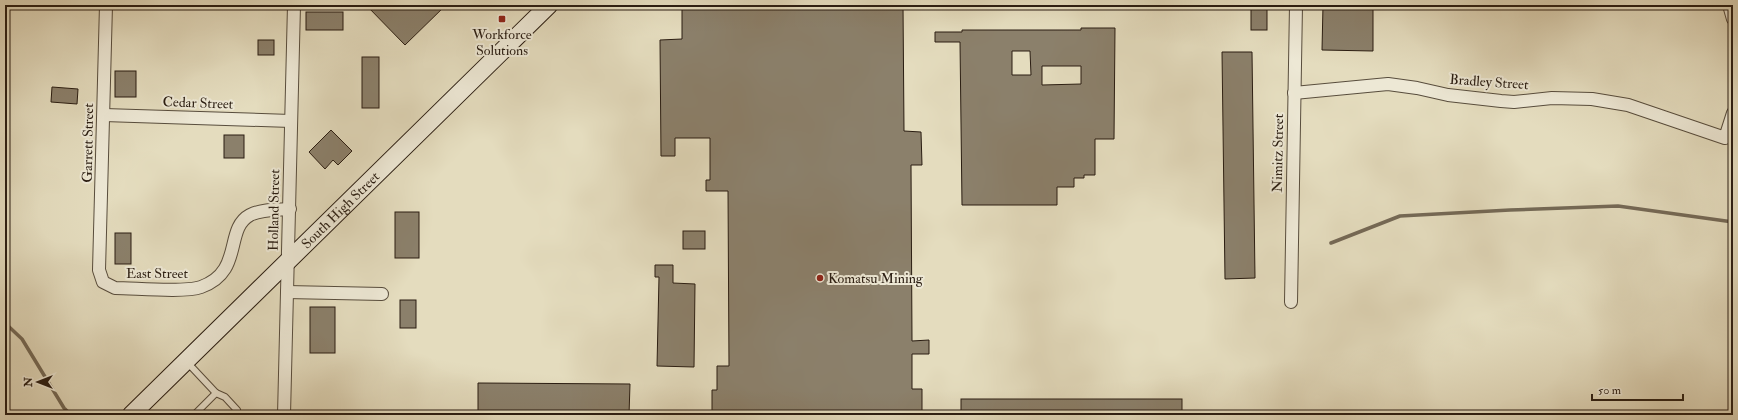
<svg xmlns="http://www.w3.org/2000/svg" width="1738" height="420" viewBox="0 0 1738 420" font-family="'IM FELL Double Pica',serif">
<rect width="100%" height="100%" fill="#e4dcbe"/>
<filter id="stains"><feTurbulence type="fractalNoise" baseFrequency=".005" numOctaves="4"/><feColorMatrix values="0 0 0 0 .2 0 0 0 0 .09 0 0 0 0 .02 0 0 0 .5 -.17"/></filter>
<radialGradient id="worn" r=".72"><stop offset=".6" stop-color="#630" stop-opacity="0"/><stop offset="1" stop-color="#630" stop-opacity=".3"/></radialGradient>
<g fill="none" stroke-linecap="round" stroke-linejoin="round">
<g stroke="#746956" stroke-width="3.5">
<path d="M1331 243 1400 216 1510 210 1618 206 1733 222"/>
<path d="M5 323 22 339 64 408 71 415"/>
</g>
</g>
<g fill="#8b806b" stroke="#2a1d12" fill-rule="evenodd">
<path d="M366 5H446L405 45Z"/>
<path d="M682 5H903L904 131 921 132 922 165H911L912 341 929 340V354H912V389H922V415H712V390H717V366H729L728 191H706V180H710V138H675V156H661L660 40 682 39Z"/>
<rect x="1251" y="5" width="16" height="25"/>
<path d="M1323 5H1373V51L1322 50Z"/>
<rect x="306" y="12" width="37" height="18"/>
<path d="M1081 28H1115L1114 139H1095V175H1084V178H1074V187H1057V205H962L960 42H935V32H962V30H1081ZM1012 51H1030L1031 75H1012ZM1042 66H1081V84L1042 85Z"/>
<rect x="258" y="40" width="16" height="15"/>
<path d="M1222 52H1252L1255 278 1225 279Z"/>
<rect x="362" y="57" width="17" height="51"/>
<rect x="115" y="71" width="21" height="26"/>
<path d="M52 87 78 89 77 104 51 102Z"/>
<path d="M331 130 352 151 338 165 333 160 325 169 309 152Z"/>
<rect x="224" y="135" width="20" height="23"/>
<rect x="395" y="212" width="24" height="46"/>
<rect x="683" y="231" width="22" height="18"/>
<rect x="115" y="233" width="16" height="31"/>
<path d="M655 265H673V283L695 284 694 367 657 366 659 277H655Z"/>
<rect x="400" y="300" width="16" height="28"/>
<rect x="310" y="307" width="25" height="46"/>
<path d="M478 383 630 384 629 415H478Z"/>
<rect x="961" y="399" width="221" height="16"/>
</g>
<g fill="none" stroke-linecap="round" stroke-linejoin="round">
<g stroke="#584d3d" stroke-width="8">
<g id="service">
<path d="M186 361 216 393 194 415"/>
<path d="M216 393 225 397 237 410"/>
<path d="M241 415H242"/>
</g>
</g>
<g stroke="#584d3d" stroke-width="14">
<g id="minor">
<path d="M106 5 99 270 103 282 115 288C135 288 184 293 201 287 244 272 224 229 250 215 262 209 277 210 290 209"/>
<path d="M1729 5 1733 19"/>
<path d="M1294 93 1388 84 1417 88 1448 95 1501 101 1514 102 1552 98 1592 99 1628 105 1725 138 1733 113"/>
<path d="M104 115 291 121"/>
<path d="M287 292 382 294"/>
<path d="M1291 302 1296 5"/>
<path d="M284 415 294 5"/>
</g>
</g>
<g stroke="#2a1d12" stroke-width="19">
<g id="secondary">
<path id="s1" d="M131 415 549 5"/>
</g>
</g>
<use href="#service" stroke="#ede8d5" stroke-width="6"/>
<use href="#minor" stroke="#ede8d5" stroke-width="12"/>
<use href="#secondary" stroke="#ede8d5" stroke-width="17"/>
</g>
<g fill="#8f2418" stroke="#ede8d5" stroke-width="1.5">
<rect x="498" y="15" width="8" height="8" rx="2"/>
<circle cx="820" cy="278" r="4"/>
</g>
<g text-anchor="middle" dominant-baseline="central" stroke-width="4" stroke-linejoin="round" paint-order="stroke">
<g font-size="14" fill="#2a1d12" stroke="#ede8d5">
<text x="502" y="34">Workforce<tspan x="502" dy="16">Solutions</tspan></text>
<text x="828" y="278" text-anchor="start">Komatsu Mining</text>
</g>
<g font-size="14" fill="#2a1d12" stroke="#ede8d5">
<text transform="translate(1489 82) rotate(4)">Bradley Street</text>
<text transform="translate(198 103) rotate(2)">Cedar Street</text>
<text transform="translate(88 143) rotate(-89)">Garrett Street</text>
<text transform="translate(1278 153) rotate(-89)">Nimitz Street</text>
<text transform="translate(274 210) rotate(-89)">Holland Street</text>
<text stroke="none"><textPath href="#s1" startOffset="293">South High Street</textPath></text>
<text x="157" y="273">East Street</text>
</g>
</g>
<rect width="1738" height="420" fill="none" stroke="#e4dcbe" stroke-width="20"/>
<rect x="6" y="6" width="1726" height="408" fill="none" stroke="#2a1d12" stroke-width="2"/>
<rect x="10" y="10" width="1718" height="400" fill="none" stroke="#2a1d12"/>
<g transform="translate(38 382) rotate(270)" stroke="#ede8d5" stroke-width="3" paint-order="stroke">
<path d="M0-3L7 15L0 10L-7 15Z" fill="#2a1d12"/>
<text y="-6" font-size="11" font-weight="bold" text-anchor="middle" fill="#2a1d12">N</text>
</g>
<path d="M1592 394v6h91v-6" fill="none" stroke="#2a1d12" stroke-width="2"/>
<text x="1598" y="394" font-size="12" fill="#2a1d12" stroke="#ede8d5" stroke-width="3" paint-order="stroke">50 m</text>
<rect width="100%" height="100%" filter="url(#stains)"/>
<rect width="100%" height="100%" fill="url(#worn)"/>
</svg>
